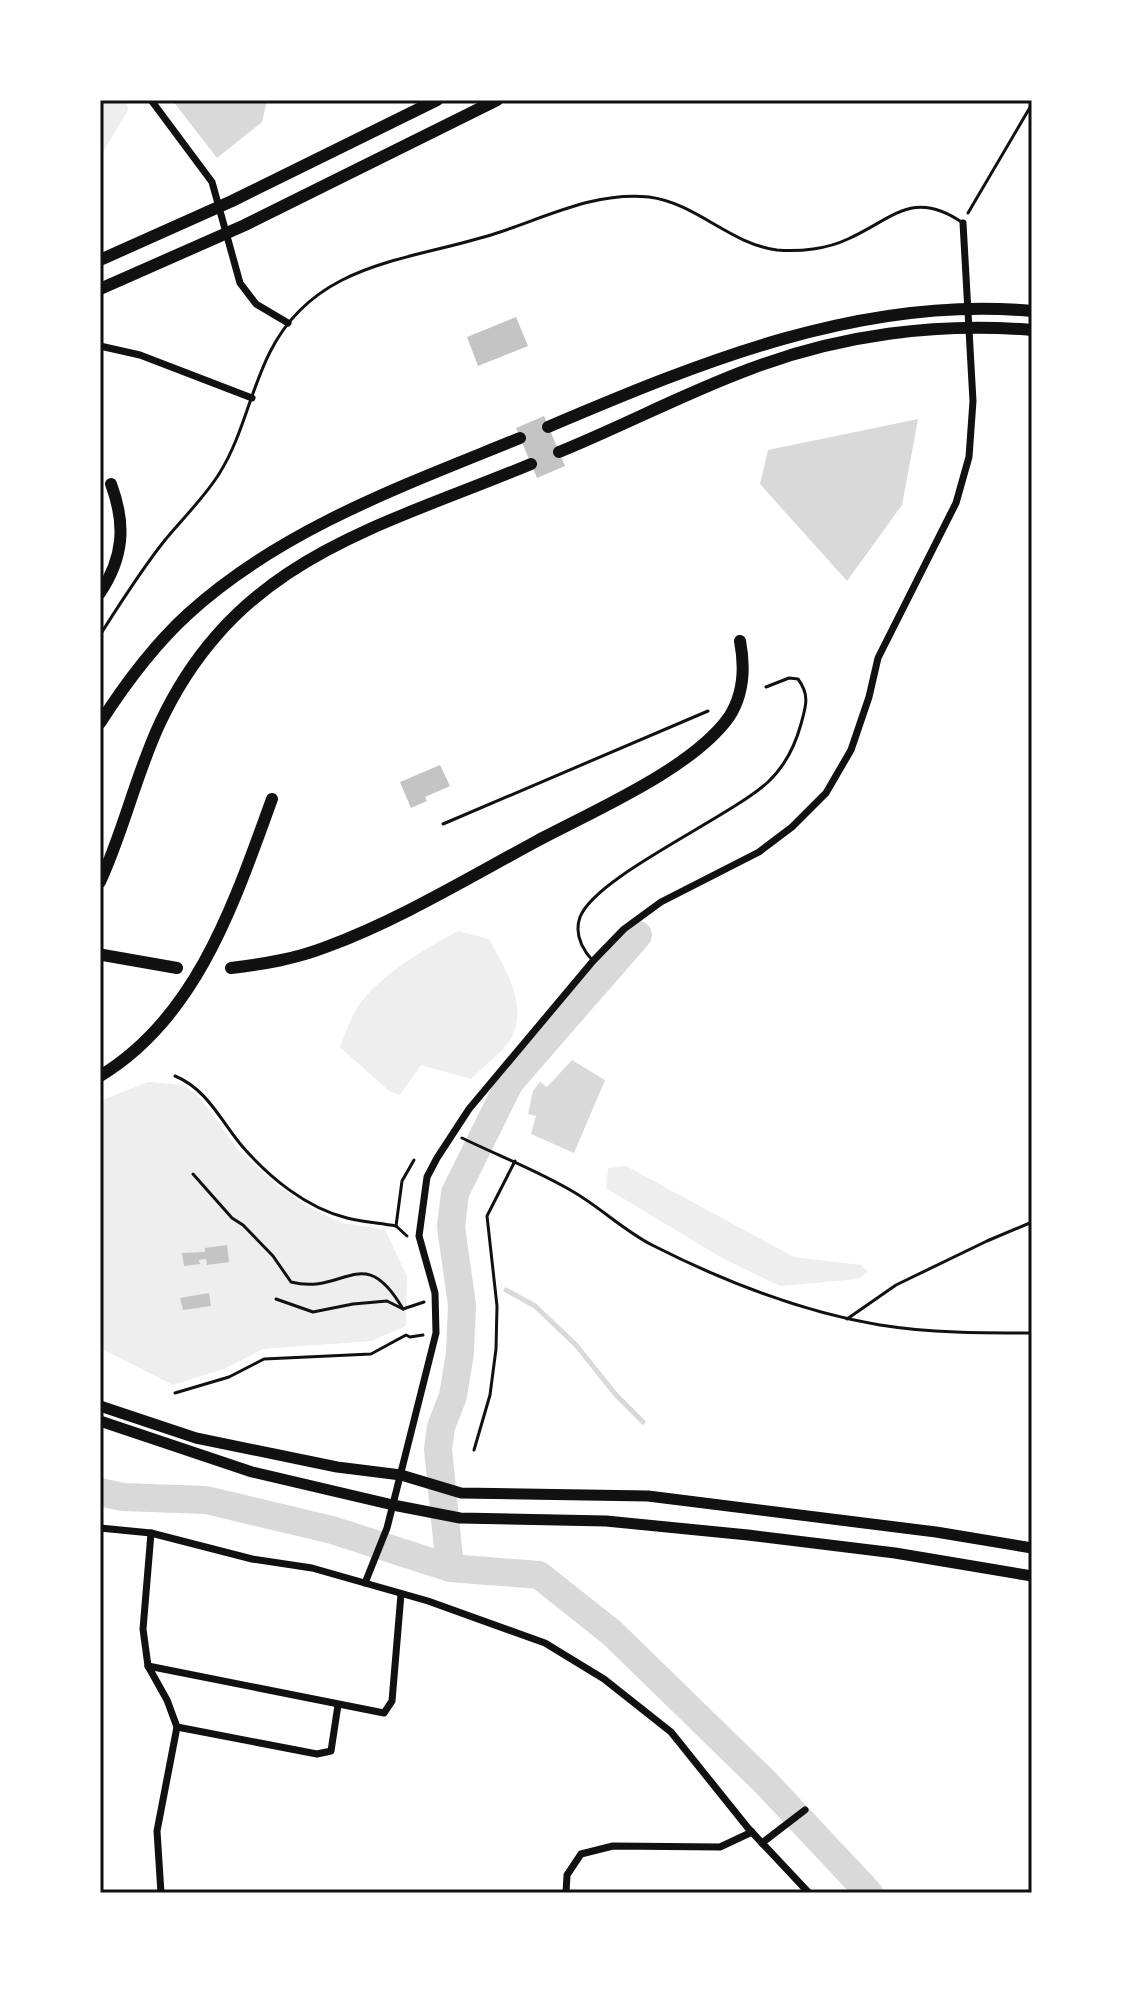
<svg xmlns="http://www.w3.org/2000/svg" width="1132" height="1993" viewBox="0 0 1132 1993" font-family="'Titillium Web',sans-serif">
<rect width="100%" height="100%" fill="#fff"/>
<g fill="#eee">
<path d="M100 100H126L128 110 100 157Z"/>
<path d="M458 931 489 939C505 969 529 1005 511 1039 504 1051 482 1068 471 1079L421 1065 400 1095 389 1091 340 1047C346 1032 352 1014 362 1001 386 971 425 949 458 931Z"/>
<path d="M148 1082 183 1085 200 1098 238 1150 274 1183 306 1206 342 1223 385 1230 407 1276 406 1326 371 1341 263 1349 224 1369 173 1385 100 1348V1101Z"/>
<path d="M626 1166 794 1257 861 1265 868 1272 858 1279 780 1286 722 1258 606 1188 608 1168Z"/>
</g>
<g fill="#d9d9d9">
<path d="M172 100H267L262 122 217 158Z"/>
<path d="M918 419 902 505 847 581 760 484 768 450Z"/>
<path d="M572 1060 605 1080 574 1153 531 1134 536 1116 528 1114 533 1091 540 1082 547 1087Z"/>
</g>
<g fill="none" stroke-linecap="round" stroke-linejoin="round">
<path stroke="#d9d9d9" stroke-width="5" d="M506 1290 535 1306 576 1345 616 1395 643 1422"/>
<g stroke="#d9d9d9" stroke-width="28">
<path d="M100 1492 123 1497 206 1500 332 1530 450 1568 539 1575 612 1633 765 1782 869 1893"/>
<path d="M450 1568 438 1449 441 1427 453 1396 460 1353 462 1305 451 1227 455 1193 510 1082 638 935"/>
</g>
</g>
<g fill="#c4c4c4">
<path d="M516 317 528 346 478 366 467 337Z"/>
<path d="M544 416 565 466 537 478 516 428Z"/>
<path d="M440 765 450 786 425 797 427 801 411 808 400 782Z"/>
<path d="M227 1245 229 1262 207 1265 206 1259 199 1260 200 1264 184 1266 182 1253 205 1252V1248Z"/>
<path d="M209 1293 211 1306 183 1310 180 1298Z"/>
</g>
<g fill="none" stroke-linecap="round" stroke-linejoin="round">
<g stroke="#111" stroke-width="3">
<path d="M968 213 1032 104"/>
<path d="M175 1076C207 1089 221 1121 242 1146 269 1177 306 1208 347 1218 363 1222 380 1223 396 1226"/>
<path d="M462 1138C499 1156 536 1170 572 1191 600 1207 623 1230 652 1245 723 1281 802 1312 880 1325 930 1333 982 1333 1032 1333"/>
<path d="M193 1174 232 1218 243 1225 273 1256 291 1282C345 1296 363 1240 403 1309L424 1302"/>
<path d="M407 1236 396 1226 402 1181 414 1160"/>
<path d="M276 1299 313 1312 353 1304 387 1301 403 1309"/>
<path d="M847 1319 896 1285 987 1241 1032 1222"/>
<path d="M175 1393 229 1377 264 1359 371 1354 406 1335 410 1337 423 1335"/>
<path d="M474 1450 490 1395 496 1349 497 1306 487 1216 515 1161"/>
</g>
<g stroke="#111" stroke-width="3">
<path d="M100 635C121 602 141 570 165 540 183 518 204 498 219 474 243 436 250 391 270 352 316 260 412 261 497 233 546 217 597 191 649 197 696 203 730 244 777 250 800 252 827 249 848 239 893 219 913 188 963 223"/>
<path d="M443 824 708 711"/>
<path d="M593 961C582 949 574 934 580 917 596 876 729 818 768 782 784 767 795 746 801 724 806 706 810 695 798 679L789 678 766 687"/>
</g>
<g stroke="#111" stroke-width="7">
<path d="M151 100 212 182 240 283 256 304 288 323"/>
<path d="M100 346 140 355 252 398"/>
<path d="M100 1528 151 1533 252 1559 312 1568 428 1601 545 1643 604 1679 671 1732 748 1828 809 1893"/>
<path d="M151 1533 143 1629 148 1666 167 1700 177 1727 157 1831 161 1893"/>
<path d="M365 1583 387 1528 436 1333 435 1293 419 1236 427 1177 437 1158 469 1109 593 961 624 929 661 902 759 852 792 827 826 793 851 750 869 697 878 658 956 503 969 457 973 401 963 223"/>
<path d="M148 1666 384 1713 392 1701 401 1594"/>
<path d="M177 1727 317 1754 331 1751 338 1705"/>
<path d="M762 1843 805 1810"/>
<path d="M566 1893 567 1875 581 1854 613 1846 720 1847 752 1832"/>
</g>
<g stroke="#111" stroke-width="11">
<path d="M100 1406 196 1438 337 1467 401 1475 461 1493 648 1496 936 1532 1032 1548"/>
<path d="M100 1421 252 1472 393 1505 460 1518 606 1521 748 1535 895 1553 1032 1576"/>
</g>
<g stroke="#111" stroke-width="12">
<path d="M100 260 232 201 437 100"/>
<path d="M100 289 245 225 497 100"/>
<path d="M548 427C701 362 863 295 1032 311"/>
<path d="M559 452C623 426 685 393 750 369 839 335 937 322 1032 330"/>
<path d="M100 593C124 557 126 524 111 484"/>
<path d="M100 723C125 684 153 646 188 614 281 529 405 485 520 438"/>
<path d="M100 882C124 830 136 774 160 723 238 557 378 528 531 464"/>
<path d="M103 955 177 968"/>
<path d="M231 968C264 964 295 959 326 947 399 920 468 878 537 841 593 811 692 769 729 717 744 694 745 667 740 641"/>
<path d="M100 1076C198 1017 235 900 272 799"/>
</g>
</g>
<rect width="1132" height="1993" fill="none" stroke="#ffffff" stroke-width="204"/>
<rect x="102" y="102" width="928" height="1789" fill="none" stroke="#111" stroke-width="3"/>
</svg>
